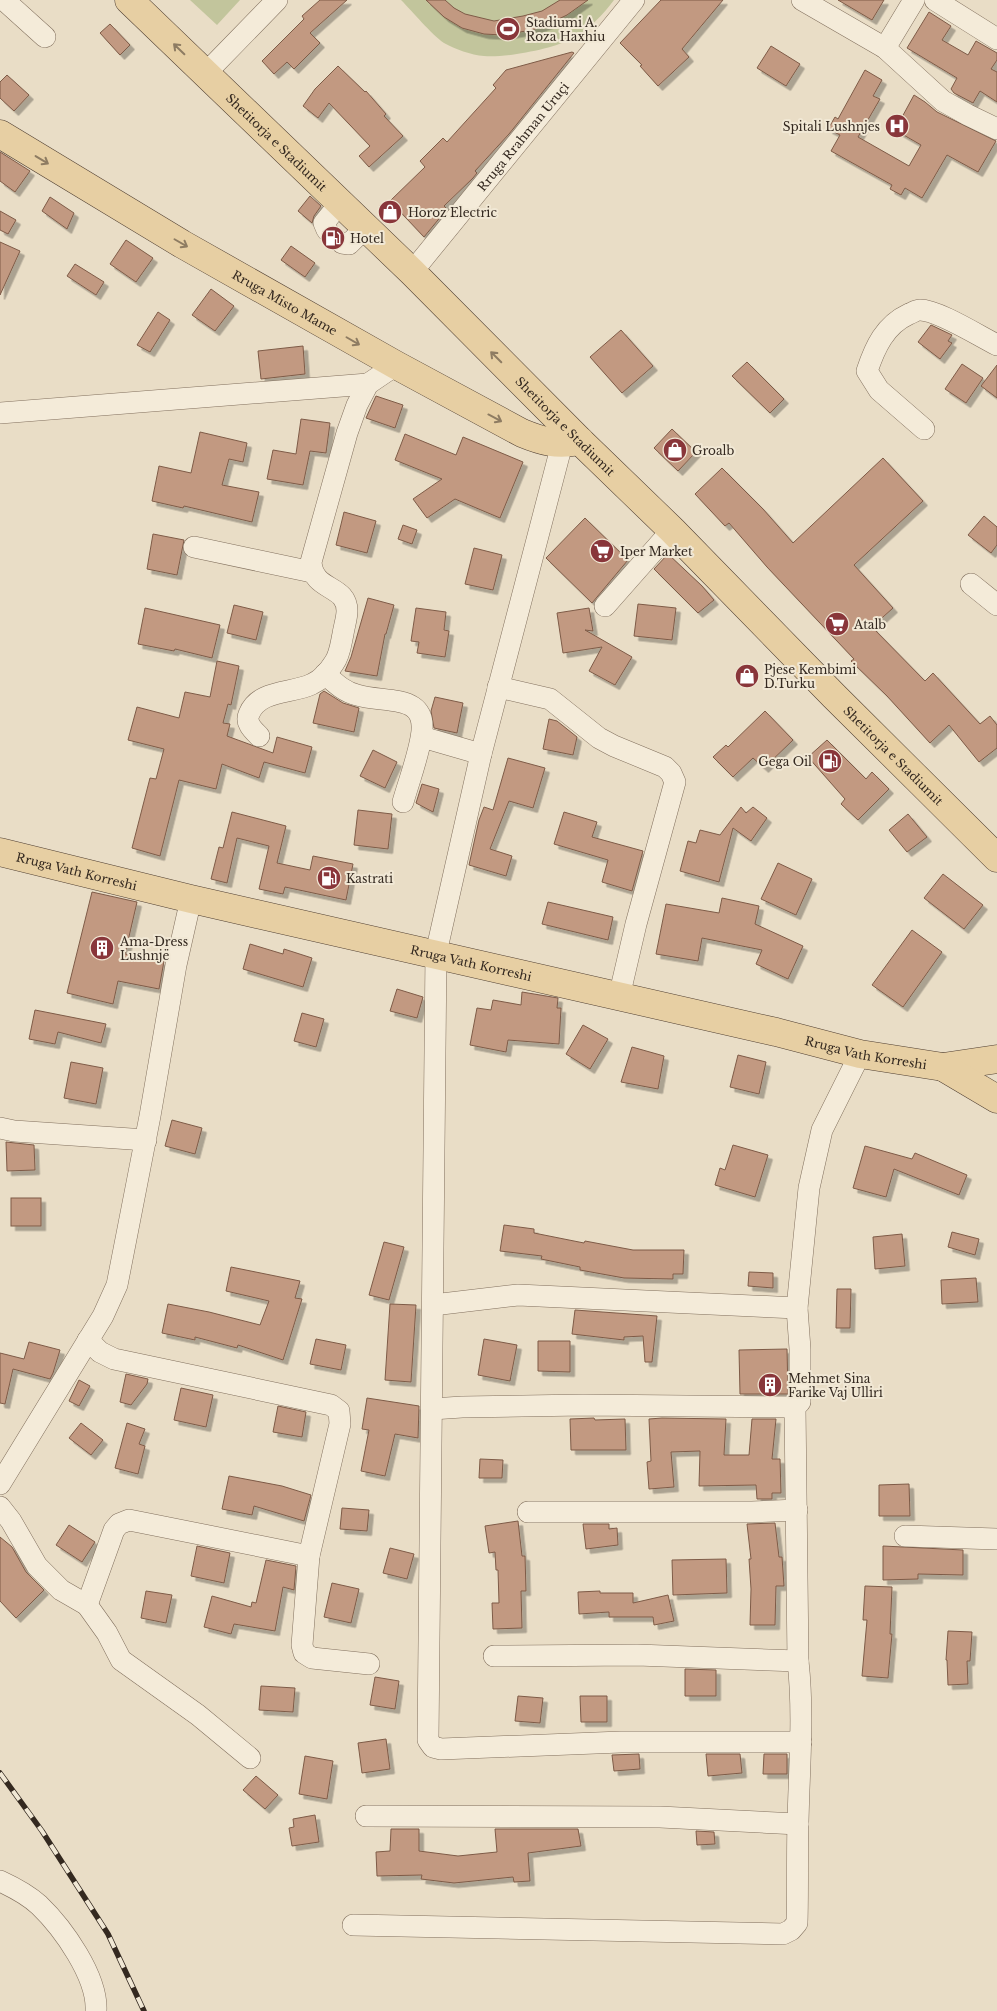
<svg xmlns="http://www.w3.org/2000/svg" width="997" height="2011" viewBox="0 0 997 2011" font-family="'Libre Baskerville',serif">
<defs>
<filter id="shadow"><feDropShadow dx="4.5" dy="4.5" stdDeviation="0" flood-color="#0004"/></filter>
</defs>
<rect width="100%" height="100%" fill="#e9ddc6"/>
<g fill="#c2c59c">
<path d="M190 0H240L217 25Z"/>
<path d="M401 0H614C603 15 589 29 573 38 554 49 505 58 484 56 471 55 455 49 444 43 431 34 413 12 401 0Z"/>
</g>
<g fill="#c29981" stroke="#7e5b47" filter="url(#shadow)">
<path d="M320 0H347L310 33 320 43 294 69 287 62 274 74 262 61 304 19 302 16Z"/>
<path d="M426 0H445L454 8 465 14 494 21 523 16 542 11 560 0H588L567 15 548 24 532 30 502 35 484 34 462 28 444 17Z"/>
<path d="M661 0H723L682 49 689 57 658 86 640 66 642 65 620 43Z"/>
<path d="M838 0H884L872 20Z"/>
<path d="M929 12 951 26 942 40 968 55 976 41 997 53V60L991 69 997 72V102L980 91 973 103 954 93 951 89 957 78 907 48Z"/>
<path d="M110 24 130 45 120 55 100 33Z"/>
<path d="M771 46 800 64 786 86 757 68Z"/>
<path d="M572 52 574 53 509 134 475 171 477 173 473 178 444 206 447 209 424 237 390 201 425 167 420 161 443 138 447 142 496 88 493 85 506 70Z"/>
<path d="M338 66 365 92 366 91 386 114 384 116 403 136 369 167 359 156 370 146 329 103 318 118 303 106 315 89Z"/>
<path d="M865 70 882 80 873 96 880 99 858 137 909 166 921 145 895 130 914 95 925 102 937 112 996 141 978 172 947 155 922 198 905 188 901 195 890 189 892 185 831 151 840 135 828 129 835 117 838 119Z"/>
<path d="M7 75 29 95 14 111 0 98V82Z"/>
<path d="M0 152 30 171 15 192 0 181Z"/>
<path d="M310 196 321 206 314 216 312 223 298 211Z"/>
<path d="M50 197 74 213 67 229 42 211Z"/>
<path d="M0 211 16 220 8 234 0 230Z"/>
<path d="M126 240 153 258 136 282 110 264Z"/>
<path d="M0 242 20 251 0 295Z"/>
<path d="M291 246 315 263 305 277 281 260Z"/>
<path d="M75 264 104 282 96 295 67 276Z"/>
<path d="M211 289 234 306 215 331 192 315Z"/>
<path d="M158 312 170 320 150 352 137 345Z"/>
<path d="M931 325 952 335 948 341 952 343 940 359 918 342Z"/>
<path d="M621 330 653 366 622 393 590 357Z"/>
<path d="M303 346 305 374 261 379 258 351Z"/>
<path d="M747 362 784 399 770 413 732 376Z"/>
<path d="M962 364 983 378 966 403 945 389Z"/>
<path d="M997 365V398L981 386Z"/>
<path d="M376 396 403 405 395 428 366 418Z"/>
<path d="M301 419 330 423 326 453 310 451 303 485 267 479 273 450 296 454Z"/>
<path d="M672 429 696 452 678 471 654 448Z"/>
<path d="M200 432 247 443 243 462 229 459 222 485 259 492 252 522 184 506 183 508 152 501 159 466 191 473Z"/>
<path d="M405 434 456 455 463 437 523 462 500 518 455 499 427 518 413 499 442 479 395 460Z"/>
<path d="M883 458 923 501 854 565 893 608 872 627 925 681 933 673 980 724 990 716 997 725V748L979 762 949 725 930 743 887 696 851 661 854 659 767 567 729 523 725 526 695 494 722 468 763 509 793 543Z"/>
<path d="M344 512 376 521 367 553 336 545Z"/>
<path d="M984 516 997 527V545L991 553 968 535Z"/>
<path d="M585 518 628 560 592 603 546 558Z"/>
<path d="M403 525 417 530 412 544 398 539Z"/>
<path d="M153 534 184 540 177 575 147 569Z"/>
<path d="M474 548 502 555 493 590 465 584Z"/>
<path d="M668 554 702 586 714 600 698 613 654 569Z"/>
<path d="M368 598 394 605 386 634H385L377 676 345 671 351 657Z"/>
<path d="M638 604 676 608 672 640 634 636Z"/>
<path d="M234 605 263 612 256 640 227 633Z"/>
<path d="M145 608 220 625 212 658 175 649 174 651 138 644Z"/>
<path d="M416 608 446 612 444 630 449 631 445 657 417 653 419 642 411 641Z"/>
<path d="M589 608 593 631 585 630 632 657 615 685 589 671 602 647 563 653 557 613Z"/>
<path d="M217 661 239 666 231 705 228 704 223 723 230 724 227 736 273 753 277 737 312 747 305 773 264 762 259 778 222 764 216 789 179 780 160 856 132 848 150 778 156 779 164 749 128 740 137 707 179 718 185 692 210 697Z"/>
<path d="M324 691 343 703 359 708 354 732 313 723 320 694Z"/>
<path d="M435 697 463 703 457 733 434 728 431 711Z"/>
<path d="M765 711 793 740 764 768 753 758 733 777 713 757 726 745 728 747Z"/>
<path d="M549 719 557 721 577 737 573 755 543 749Z"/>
<path d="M827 740 866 779 872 772 889 789 858 820 841 804 845 799 808 757Z"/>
<path d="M373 750 397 762 385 788 360 776Z"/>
<path d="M508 758 545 768 533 808 509 801 490 849 512 856 506 876 469 865 479 820 484 807 493 810Z"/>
<path d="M422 784 439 789 433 812 416 803Z"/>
<path d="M741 807 746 813 753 807 767 818 751 841 733 828 719 882 680 871 688 841 696 843 700 830 720 835Z"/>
<path d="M358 810 392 814 388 849 354 845Z"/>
<path d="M232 812 286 826 277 863 310 870 313 856 353 864 346 900 285 887 283 894 259 889 269 846 237 838 227 883 211 879 219 847 223 848Z"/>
<path d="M564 812 597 822 592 837 643 851 632 891 602 882 608 860 554 844Z"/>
<path d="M908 814 927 837 907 852 889 830Z"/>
<path d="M778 863 812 879 796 915 761 899Z"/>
<path d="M943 874 983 905 964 929 924 898Z"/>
<path d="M92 892 137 902 125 954 164 961 159 989 118 981 113 1004 67 993Z"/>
<path d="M722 898 759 906 755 924 803 946 788 979 756 964 762 950 702 938 698 961 656 954 666 904 719 913Z"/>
<path d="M548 902 613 917 608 940 542 924Z"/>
<path d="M912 930 942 952 903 1007 872 985Z"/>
<path d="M250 944 283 954 284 949 312 958 303 987 243 969Z"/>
<path d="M397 989 423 997 417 1018 390 1011Z"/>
<path d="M522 992 558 998 557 1008H561L559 1044 508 1040 506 1052 470 1045 477 1008 491 1010 493 1000 521 1005Z"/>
<path d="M35 1010 106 1024 101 1043 58 1032 55 1044 29 1039Z"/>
<path d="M302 1013 324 1019 316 1047 294 1041Z"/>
<path d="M583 1025 608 1039 590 1069 566 1054Z"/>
<path d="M632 1047 664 1056 658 1089 621 1082Z"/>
<path d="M738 1055 766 1062 759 1094 730 1087Z"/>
<path d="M71 1062 103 1068 96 1104 64 1098Z"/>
<path d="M172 1120 202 1128 195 1154 165 1146Z"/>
<path d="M6 1142 34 1145 35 1170 7 1171Z"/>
<path d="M733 1145 768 1155 755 1197 715 1185 720 1168 725 1170Z"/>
<path d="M865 1146 912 1159 915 1153 967 1175 959 1195 894 1169 886 1197 853 1188Z"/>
<rect x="11" y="1198" width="30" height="28"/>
<path d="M504 1225 534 1229V1233L584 1243 585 1241 633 1250H684L683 1274H673V1279L624 1278 580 1270V1267L541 1259 542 1256 500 1251Z"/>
<path d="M952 1232 979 1239 975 1255 948 1247Z"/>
<path d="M902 1234 905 1266 875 1269 873 1237Z"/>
<path d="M384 1242 404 1247 389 1300 369 1295Z"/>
<path d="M231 1267 300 1281 295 1298 302 1299 283 1360 238 1345 237 1348 195 1337V1340L162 1333 168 1304 209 1312 260 1325 269 1301 226 1291Z"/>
<path d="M749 1272 773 1273V1288L748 1286Z"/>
<path d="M976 1278 978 1302 942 1304 941 1280Z"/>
<path d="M837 1289H851L850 1328H836Z"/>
<path d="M390 1304 416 1305 411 1382 385 1380Z"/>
<path d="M575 1310 657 1316 652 1362H645L643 1336 624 1337V1340L572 1334Z"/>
<path d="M316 1339 346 1345 341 1370 310 1364Z"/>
<path d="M484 1339 517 1345 510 1381 478 1375Z"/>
<path d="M538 1341H570V1372L538 1371Z"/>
<path d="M29 1342 60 1350 53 1373 50 1379 13 1369 5 1404 0 1403V1353L24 1359Z"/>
<path d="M787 1349 788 1394H740L739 1350Z"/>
<path d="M126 1374 148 1379 147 1384 131 1405 120 1402Z"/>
<path d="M79 1380 90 1386 79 1406 69 1401Z"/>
<path d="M181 1388 213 1395 206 1427 174 1420Z"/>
<path d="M367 1398 419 1406 418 1438 395 1434 385 1476 361 1471 369 1430 362 1429Z"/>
<path d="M278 1406 306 1412 302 1437 273 1432Z"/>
<path d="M594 1418 595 1420 625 1419 626 1450H571L570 1419Z"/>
<path d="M662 1418 726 1419 724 1455H749L752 1419H776L772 1459H780L781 1493H772V1499H757L756 1485 699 1486 700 1451 671 1452 674 1487 649 1489 647 1462 651 1461 649 1419Z"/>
<path d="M81 1423 103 1440 91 1455 69 1438Z"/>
<path d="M127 1423 145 1429 139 1444 145 1446 138 1474 115 1468Z"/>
<path d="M480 1459 503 1460 502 1478H479Z"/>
<path d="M229 1476 282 1486 311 1495 304 1521 254 1506 252 1515 222 1509Z"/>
<path d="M909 1484 910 1516H879V1485Z"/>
<path d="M342 1508 369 1510 367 1531 340 1529Z"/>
<path d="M518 1521 522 1556H525L526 1591H521L522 1628 493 1629 492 1603H499L498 1570H496L495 1552 489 1553 485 1526Z"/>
<path d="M775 1523 779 1557H782L784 1586H776L775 1625H750L751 1589 749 1559H751L747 1524Z"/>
<path d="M583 1524H609V1529L617 1528 618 1545 586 1549Z"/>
<path d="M69 1525 95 1542 82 1562 56 1545Z"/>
<path d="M0 1537 12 1547 26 1572 44 1590 16 1618 0 1601Z"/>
<path d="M197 1546 230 1553 224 1583 191 1576Z"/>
<path d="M883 1546 963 1550V1575L918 1574V1579L883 1580Z"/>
<path d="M390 1548 414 1554 407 1579 383 1573Z"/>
<path d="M726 1559 727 1593 673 1595 672 1560Z"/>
<path d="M266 1560 296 1566 294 1590 283 1587 275 1631 234 1624 231 1634 204 1627 212 1596 251 1607 252 1602 256 1603Z"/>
<path d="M332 1583 359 1589 351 1623 324 1617Z"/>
<path d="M865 1586 892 1587 890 1634H892L888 1678 862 1676 867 1620H863Z"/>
<path d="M146 1591 172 1595 166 1623 141 1618Z"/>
<path d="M600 1591V1593H633V1603L668 1595 674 1621 654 1625 653 1617H609V1612L579 1614 578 1592Z"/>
<path d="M948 1631 972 1632 970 1661H967L968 1684 948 1685 947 1660H946Z"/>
<path d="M685 1669 716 1670V1696H685Z"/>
<path d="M375 1677 399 1681 395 1709 370 1705Z"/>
<path d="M261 1686 295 1688 293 1712 259 1710Z"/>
<path d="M518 1696 543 1698 540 1723 515 1721Z"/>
<path d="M580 1696H607V1722H581Z"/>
<path d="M386 1739 390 1769 362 1773 358 1743Z"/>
<path d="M639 1754 640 1769 614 1771 612 1755Z"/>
<path d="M706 1754H740L742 1773 708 1776Z"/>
<path d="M764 1754H787V1774H763Z"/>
<path d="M305 1756 333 1761 327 1799 299 1794Z"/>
<path d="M256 1776 278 1795 265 1809 243 1790Z"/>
<path d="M315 1815 319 1842 292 1846 289 1828 294 1827 293 1819Z"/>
<path d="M391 1829H419V1851L458 1856 497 1852 495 1829H578L581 1846 528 1853 530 1881 514 1882 513 1877 454 1883 421 1879 422 1875 377 1876 376 1852 390 1851Z"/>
<path d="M696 1831 714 1832 715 1844 697 1845Z"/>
</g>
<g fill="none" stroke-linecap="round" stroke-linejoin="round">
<g stroke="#82705e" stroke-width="22">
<g id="minor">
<path d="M4 0 45 37"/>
<path d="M802 0 885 48 943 101 968 115 997 129"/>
<path d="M935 0 997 39"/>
<path d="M885 48 914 0"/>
<path d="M205 74 277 0"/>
<path d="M327 230 324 223 340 203"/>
<path d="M342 243 349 244 366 227"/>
<path id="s1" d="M412 272 634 0"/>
<path d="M0 413 368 384"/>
<path d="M924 429 879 390 867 371C875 347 885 325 909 314 912 313 916 310 920 310 938 310 979 336 997 345"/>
<path d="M562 444 481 754 436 953 428 1740 433 1747 441 1749 621 1742H801"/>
<path d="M194 547 312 572"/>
<path d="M971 584 997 605"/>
<path d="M605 606 672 530"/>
<path d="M325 674C335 683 344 692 357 695 386 704 430 692 421 738 417 760 409 781 403 802"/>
<path d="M498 687 550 699 599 738 614 746 665 767 671 773 675 782 636 924 619 997"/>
<path d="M259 736C253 730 245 723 249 714 259 689 292 694 312 684 321 680 329 671 334 663 340 655 341 643 343 634 344 627 347 618 347 611 347 584 313 592 311 562L347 433 357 405 368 384 396 365"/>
<path d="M422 737 481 754"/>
<path d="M0 1128 14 1131 146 1140"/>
<path d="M433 1305 518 1295 797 1308"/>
<path d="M88 1340 100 1352 114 1359 331 1405 339 1411 340 1424 309 1556 302 1645 304 1653 312 1658 369 1664"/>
<path d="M432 1409 462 1407 583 1405 795 1407"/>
<path d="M0 1484 103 1316 117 1285 150 1116 176 965 191 899"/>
<path d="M0 1507 11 1521 37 1566 61 1590 87 1605 107 1633 121 1660 198 1715 250 1758"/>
<path d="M528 1512H752L797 1510"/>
<path d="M905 1536 997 1539"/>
<path d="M87 1605 114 1530 119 1524 129 1520 309 1556"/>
<path d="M494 1656 637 1655 798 1661"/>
<path d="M366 1816 660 1817 798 1824"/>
<path d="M0 1881C13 1887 28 1895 39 1905 63 1928 98 1977 96 2011"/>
<path d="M353 1925 783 1934 791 1930 797 1923C798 1889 797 1856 798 1823 799 1769 804 1715 798 1661L795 1407 800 1402V1349L797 1308 809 1188 822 1130 860 1054"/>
</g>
</g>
<g stroke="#503f32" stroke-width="29">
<g id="major">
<path id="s2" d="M129 0 412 272 580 441 672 530 834 696 997 858"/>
<path id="s3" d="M0 134 182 244 396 365 522 433C544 442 556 445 580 441"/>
<path id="s4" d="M0 852 191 899 776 1032 860 1054 943 1067 997 1059"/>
<path d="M943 1067 997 1099"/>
</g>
</g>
<use href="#minor" stroke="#f4ebd9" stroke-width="21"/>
<use href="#major" stroke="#e7cfa3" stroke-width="28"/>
<g stroke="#342920" stroke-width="5.5">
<path id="rail" d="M0 1773 42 1831 108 1934 144 2011"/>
</g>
<use href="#rail" stroke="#f1e8d5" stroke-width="4" stroke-dasharray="11" stroke-linecap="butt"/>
</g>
<defs><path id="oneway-shaft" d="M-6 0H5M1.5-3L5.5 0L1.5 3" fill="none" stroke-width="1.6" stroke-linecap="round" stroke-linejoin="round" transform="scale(1.25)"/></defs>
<g stroke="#8e7c62">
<use href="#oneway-shaft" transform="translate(179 49) rotate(-136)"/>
<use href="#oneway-shaft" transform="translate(42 160) rotate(31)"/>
<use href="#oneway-shaft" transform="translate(181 243) rotate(30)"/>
<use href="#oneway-shaft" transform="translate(353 341) rotate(30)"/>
<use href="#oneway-shaft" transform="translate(496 357) rotate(-135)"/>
<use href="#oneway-shaft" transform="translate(495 418) rotate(28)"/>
</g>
<defs>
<g id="stadium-disc" transform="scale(1.25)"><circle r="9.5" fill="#89363a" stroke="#f1e8d5"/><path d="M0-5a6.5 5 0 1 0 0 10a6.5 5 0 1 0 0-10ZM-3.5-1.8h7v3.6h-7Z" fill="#fff"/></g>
<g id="hospital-disc" transform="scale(1.25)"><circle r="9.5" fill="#89363a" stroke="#f1e8d5"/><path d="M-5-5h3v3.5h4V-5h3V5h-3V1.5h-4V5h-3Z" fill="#fff"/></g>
<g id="shop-disc" transform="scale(1.25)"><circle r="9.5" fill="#89363a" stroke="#f1e8d5"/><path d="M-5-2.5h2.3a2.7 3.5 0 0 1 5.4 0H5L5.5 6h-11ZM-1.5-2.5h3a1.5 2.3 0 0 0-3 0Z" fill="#fff"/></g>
<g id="fuel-disc" transform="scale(1.25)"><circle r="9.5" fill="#89363a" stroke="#f1e8d5"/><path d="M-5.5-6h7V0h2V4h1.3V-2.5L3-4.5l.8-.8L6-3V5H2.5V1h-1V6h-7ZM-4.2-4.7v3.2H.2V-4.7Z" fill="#fff"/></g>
<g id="supermarket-disc" transform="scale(1.25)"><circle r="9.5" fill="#89363a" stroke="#f1e8d5"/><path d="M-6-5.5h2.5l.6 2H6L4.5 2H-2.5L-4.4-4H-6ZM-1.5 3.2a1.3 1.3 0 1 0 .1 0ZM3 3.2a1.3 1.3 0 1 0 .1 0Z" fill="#fff"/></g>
<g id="building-disc" transform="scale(1.25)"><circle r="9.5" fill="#89363a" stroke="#f1e8d5"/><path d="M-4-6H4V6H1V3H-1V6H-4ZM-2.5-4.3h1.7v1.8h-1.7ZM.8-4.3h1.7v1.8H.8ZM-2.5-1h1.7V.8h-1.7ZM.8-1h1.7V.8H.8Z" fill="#fff"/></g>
</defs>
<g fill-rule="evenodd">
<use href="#stadium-disc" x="508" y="29"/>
<use href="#hospital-disc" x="897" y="126"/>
<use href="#shop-disc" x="390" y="212"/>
<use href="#fuel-disc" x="333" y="238"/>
<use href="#shop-disc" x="675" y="450"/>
<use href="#supermarket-disc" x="602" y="551"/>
<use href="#supermarket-disc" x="837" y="624"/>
<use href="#shop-disc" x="747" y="676"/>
<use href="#fuel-disc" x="830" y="761"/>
<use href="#fuel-disc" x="329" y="878"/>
<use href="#building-disc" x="102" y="948"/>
<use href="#building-disc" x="770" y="1385"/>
</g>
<g text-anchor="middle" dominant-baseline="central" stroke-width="4" stroke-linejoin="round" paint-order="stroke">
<g font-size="12" fill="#342920" stroke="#f1e8d5" text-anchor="start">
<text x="526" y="22">Stadiumi A.<tspan x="526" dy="14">Roza Haxhiu</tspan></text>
<text x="880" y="126" text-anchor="end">Spitali Lushnjes</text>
<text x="408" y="212">Horoz Electric</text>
<text x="350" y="238">Hotel</text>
<text x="692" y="450">Groalb</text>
<text x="620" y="551">Iper Market</text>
<text x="854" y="624">Atalb</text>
<text x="764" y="669">Pjese Kembimi<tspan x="764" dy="14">D.Turku</tspan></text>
<text x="812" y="761" text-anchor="end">Gega Oil</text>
<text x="346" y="878">Kastrati</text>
<text x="120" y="941">Ama-Dress<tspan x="120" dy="14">Lushnjë</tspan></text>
<text x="788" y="1378">Mehmet Sina<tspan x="788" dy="14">Farike Vaj Ulliri</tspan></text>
</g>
<g font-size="12" fill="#342920" stroke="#f1e8d5">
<text stroke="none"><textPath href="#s1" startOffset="175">Rruga Rrahman Uruçi</textPath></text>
<text stroke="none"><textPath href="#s2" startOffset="205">Shetitorja e Stadiumit</textPath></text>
<text stroke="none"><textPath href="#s3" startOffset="331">Rruga Misto Mame</textPath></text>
<text stroke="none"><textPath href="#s2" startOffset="610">Shetitorja e Stadiumit</textPath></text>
<text stroke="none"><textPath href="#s2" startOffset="1075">Shetitorja e Stadiumit</textPath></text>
<text stroke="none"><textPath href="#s4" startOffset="79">Rruga Vath Korreshi</textPath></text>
<text stroke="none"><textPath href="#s4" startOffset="484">Rruga Vath Korreshi</textPath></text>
<text stroke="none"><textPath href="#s4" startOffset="889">Rruga Vath Korreshi</textPath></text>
</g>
</g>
</svg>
